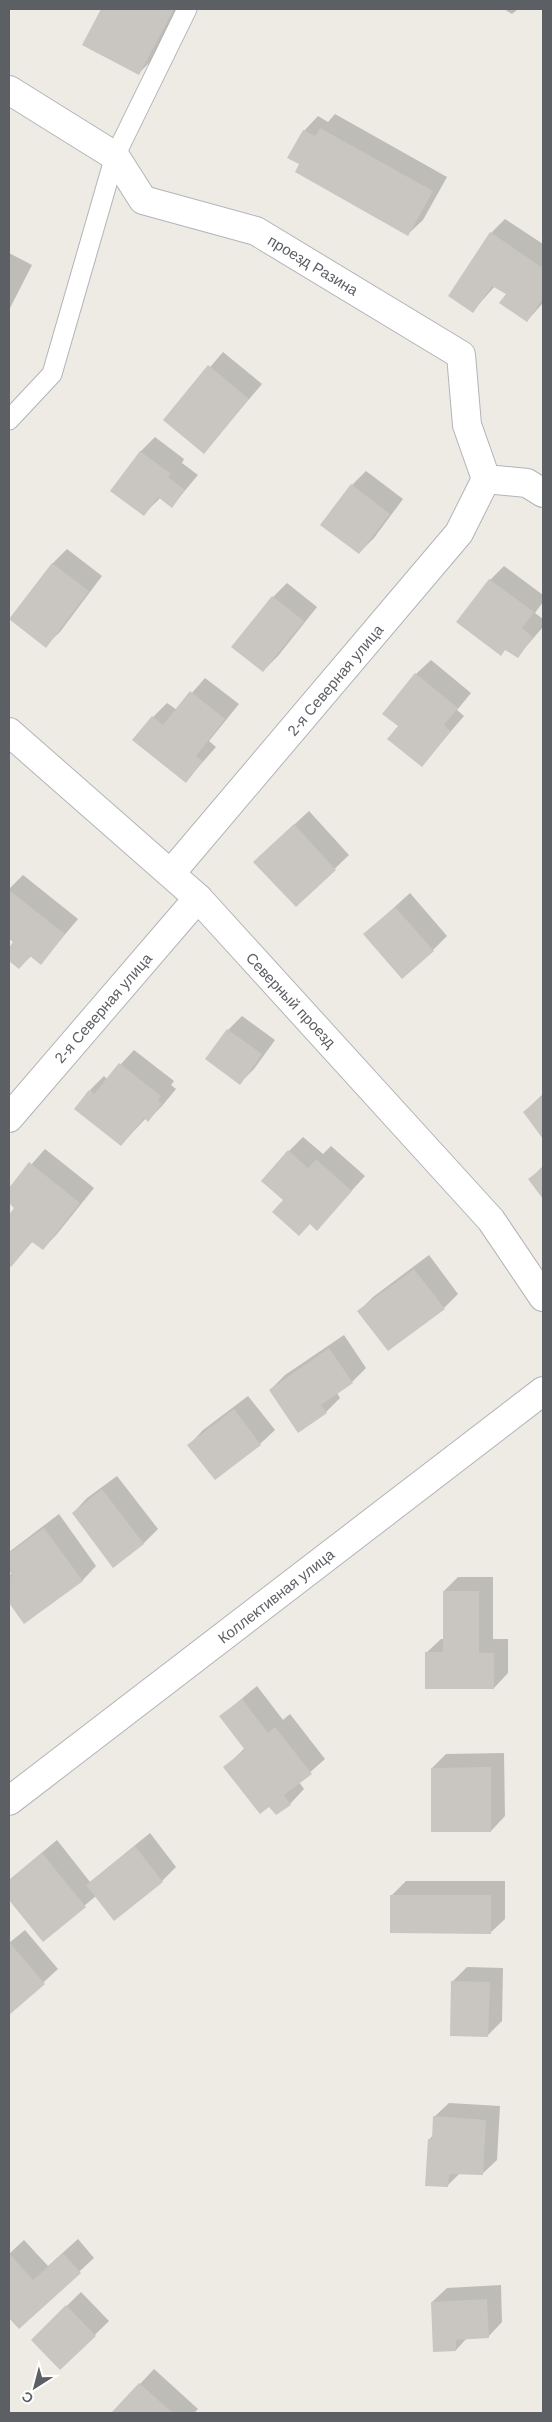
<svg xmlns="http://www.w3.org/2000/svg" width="552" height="2422" viewBox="0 0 552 2422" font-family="Arial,sans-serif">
<rect width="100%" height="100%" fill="#edebe4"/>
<g fill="#0003">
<path d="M103 9H182L158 54 138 74 83 45Z"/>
<path d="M504 9H518L512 14Z"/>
<path d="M335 114 447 177 423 220 408 234 301 164 304 131 318 116 328 122Z"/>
<path d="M505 219 543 244V303L527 321 507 294 495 286 473 311 491 233Z"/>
<path d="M9 253 32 265 9 310Z"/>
<path d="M223 352 262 384 204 452 165 420Z"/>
<path d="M155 437 184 459 182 463 198 475 172 506 160 498 144 514 112 491 141 451Z"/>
<path d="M366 471 403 499 374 538 359 553 322 525 352 485Z"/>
<path d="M67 549 102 576 60 632 45 646 10 619 53 563Z"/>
<path d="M504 566 543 595V602L535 613 543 619V627L517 657 490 580Z"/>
<path d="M287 583 317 607 278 656 263 671 273 597Z"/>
<path d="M431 660 471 693 457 710 464 716 422 765 399 726 416 674Z"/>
<path d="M205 678 239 704 209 741 216 747 186 781 153 717 167 703 177 710Z"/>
<path d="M309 811 349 855 296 906 269 848Z"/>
<path d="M23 875 78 919 41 963 32 955 19 968 9 960V950L15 942 9 938V889Z"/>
<path d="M410 893 447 936 433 950 365 934Z"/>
<path d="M242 1016 275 1040 254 1069 240 1083 228 1030Z"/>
<path d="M134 1050 174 1081 171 1085 176 1089 162 1106 148 1120 146 1118 121 1145 90 1090 104 1076 107 1079Z"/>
<path d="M543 1094V1137L524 1112Z"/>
<path d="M303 1137 323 1154 331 1146 365 1176 317 1229 289 1151Z"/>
<path d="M45 1149 94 1188 57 1234 43 1249 33 1241 11 1265 9 1263V1217L16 1208 9 1201V1190Z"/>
<path d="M543 1166V1197L530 1179Z"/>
<path d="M429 1255 458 1294 444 1308 359 1311 373 1297Z"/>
<path d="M344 1335 366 1368 352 1382 337 1393 340 1398 326 1412 270 1390 285 1375Z"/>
<path d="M248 1396 275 1430 260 1444 215 1479 189 1445 203 1430Z"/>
<path d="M117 1476 158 1529 144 1543 114 1566 73 1513 87 1498Z"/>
<path d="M59 1514 96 1566 82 1581 24 1622 9 1601V1576L12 1573 9 1568V1552Z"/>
<path d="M458 1577H493V1639H508V1673L494 1688 426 1653 441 1639H444V1591Z"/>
<path d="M257 1686 283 1720 290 1714 325 1759 299 1782 304 1789 290 1804 270 1805 225 1767 245 1748 221 1716Z"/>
<path d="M504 1753 505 1816 491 1831 432 1768 446 1754Z"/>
<path d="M150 1833 176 1867 162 1881 96 1896 43 1940 9 1898V1880L57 1840 90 1882Z"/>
<path d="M406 1881H505V1919L490 1933 392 1895Z"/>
<path d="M25 1930 58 1969 9 2014V1943Z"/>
<path d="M467 1967 503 1968 502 2021 488 2035 452 1982Z"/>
<path d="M449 2103 500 2106 497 2160 482 2174 460 2173 447 2186 429 2140 433 2135 434 2117Z"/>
<path d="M78 2239 94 2258 19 2327 9 2316V2254L24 2240 48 2266Z"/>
<path d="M501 2285 502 2322 488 2337 467 2338 456 2350 432 2302 447 2288Z"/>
<path d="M81 2292 109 2321 60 2369 32 2340Z"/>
<path d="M154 2369 198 2409 194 2413H113Z"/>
</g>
<g fill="#c9c6c1">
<path d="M101 9H174L139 75 82 45Z"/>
<path d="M320 128 433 191 408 236 295 172 299 164 287 158 303 130 315 136Z"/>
<path d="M490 232 543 268V298L527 322 499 303 506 294 492 286 473 313 448 296Z"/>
<path d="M208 365 249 399 204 454 163 420Z"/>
<path d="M140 451 171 474 168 477 185 490 172 508 158 497 144 516 110 491Z"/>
<path d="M351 484 390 514 359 554 320 525Z"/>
<path d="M52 563 89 591 46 648 9 619Z"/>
<path d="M489 579 534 612 522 628 533 637 518 658 505 650 501 656 456 622Z"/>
<path d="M272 596 304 621 263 672 231 647Z"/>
<path d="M415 673 458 708 444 725 451 731 422 767 387 739 398 726 382 714Z"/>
<path d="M190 691 225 719 196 756 203 761 186 783 132 740 152 716 163 725Z"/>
<path d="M294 824 336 870 296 907 253 862Z"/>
<path d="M9 890 65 934 41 965 30 956 19 969 9 961V948L13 942 9 939Z"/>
<path d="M395 907 434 951 402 979 363 934Z"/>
<path d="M227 1029 262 1054 240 1085 205 1059Z"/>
<path d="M119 1063 161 1096 158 1100 162 1104 148 1122 144 1118 121 1146 74 1109 89 1090 94 1094Z"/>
<path d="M543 1096V1139L523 1112Z"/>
<path d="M288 1150 308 1168 316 1159 352 1191 317 1231 310 1224 299 1236 272 1212 283 1200 261 1181Z"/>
<path d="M29 1162 80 1203 43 1250 32 1242 11 1267 9 1265V1215L14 1208 9 1203V1188Z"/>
<path d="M543 1168V1199L528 1179Z"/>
<path d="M414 1269 445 1309 388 1351 357 1311Z"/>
<path d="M329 1348 353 1383 321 1405 327 1413 298 1433 269 1390Z"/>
<path d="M234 1409 261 1445 215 1480 187 1445Z"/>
<path d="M102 1489 144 1544 113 1568 72 1513Z"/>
<path d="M44 1528 83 1581 24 1624 9 1603V1578L12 1575 9 1570V1553Z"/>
<path d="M443 1591H479V1653H494V1689H425V1652H443Z"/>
<path d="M242 1699 268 1733 275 1727 312 1774 284 1795 291 1805 276 1815 269 1807 260 1814 223 1767 245 1750 219 1716Z"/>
<path d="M491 1767V1832H431V1768Z"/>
<path d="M135 1846 163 1882 114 1921 86 1885Z"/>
<path d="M42 1853 86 1907 43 1942 9 1900V1880Z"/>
<path d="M390 1895H491V1934L390 1933Z"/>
<path d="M9 1942 45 1984 9 2015Z"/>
<path d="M451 1981 490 1982 488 2037 450 2036Z"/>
<path d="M433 2116 486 2120 483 2175 449 2174 448 2187 425 2186 428 2139H432Z"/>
<path d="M9 2253 33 2280 63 2253 81 2273 19 2329 9 2318Z"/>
<path d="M487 2299 489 2338 456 2340V2351L433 2352 431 2302Z"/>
<path d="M66 2305 96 2336 60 2370 31 2340Z"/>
<path d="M139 2383 173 2413H111Z"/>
</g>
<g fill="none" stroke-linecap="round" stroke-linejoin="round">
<g stroke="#b1b4b8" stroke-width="21">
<path id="service" d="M9 420 52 374 115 156 187 9"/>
</g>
<g stroke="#b1b4b8" stroke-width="30">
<g id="minor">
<path d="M9 90 115 156 143 200 256 231 461 355 467 425 486 479 527 483 543 493"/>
<path d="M171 873 459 533 486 479"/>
<path d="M9 1118 198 898"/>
<path d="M9 1801 543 1391"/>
</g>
</g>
<g stroke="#b1b4b8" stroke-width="30">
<path id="tertiary" d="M9 732 198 898 491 1220 543 1297"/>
</g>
<use href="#service" stroke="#fff" stroke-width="19"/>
<use href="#minor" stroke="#fff" stroke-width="28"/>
<use href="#tertiary" stroke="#fff" stroke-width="28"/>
</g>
<g text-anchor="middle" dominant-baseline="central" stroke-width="5" stroke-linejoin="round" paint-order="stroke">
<g font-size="15" fill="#5c5f63" stroke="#fff">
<text transform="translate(313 265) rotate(31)">проезд Разина</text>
<text transform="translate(335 680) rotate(-50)">2-я Северная улица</text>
<text transform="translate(291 1000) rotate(47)">Северный проезд</text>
<text transform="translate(103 1008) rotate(-49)">2-я Северная улица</text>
<text transform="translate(276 1596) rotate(-38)">Коллективная улица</text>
</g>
</g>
<rect width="552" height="2422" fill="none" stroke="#5c5f63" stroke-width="20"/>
<g transform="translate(35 2387) rotate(216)" stroke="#ffffff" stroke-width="4" paint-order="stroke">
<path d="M0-4L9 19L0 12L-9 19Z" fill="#5c5f63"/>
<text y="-8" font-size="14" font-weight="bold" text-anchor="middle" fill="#5c5f63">С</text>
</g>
</svg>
